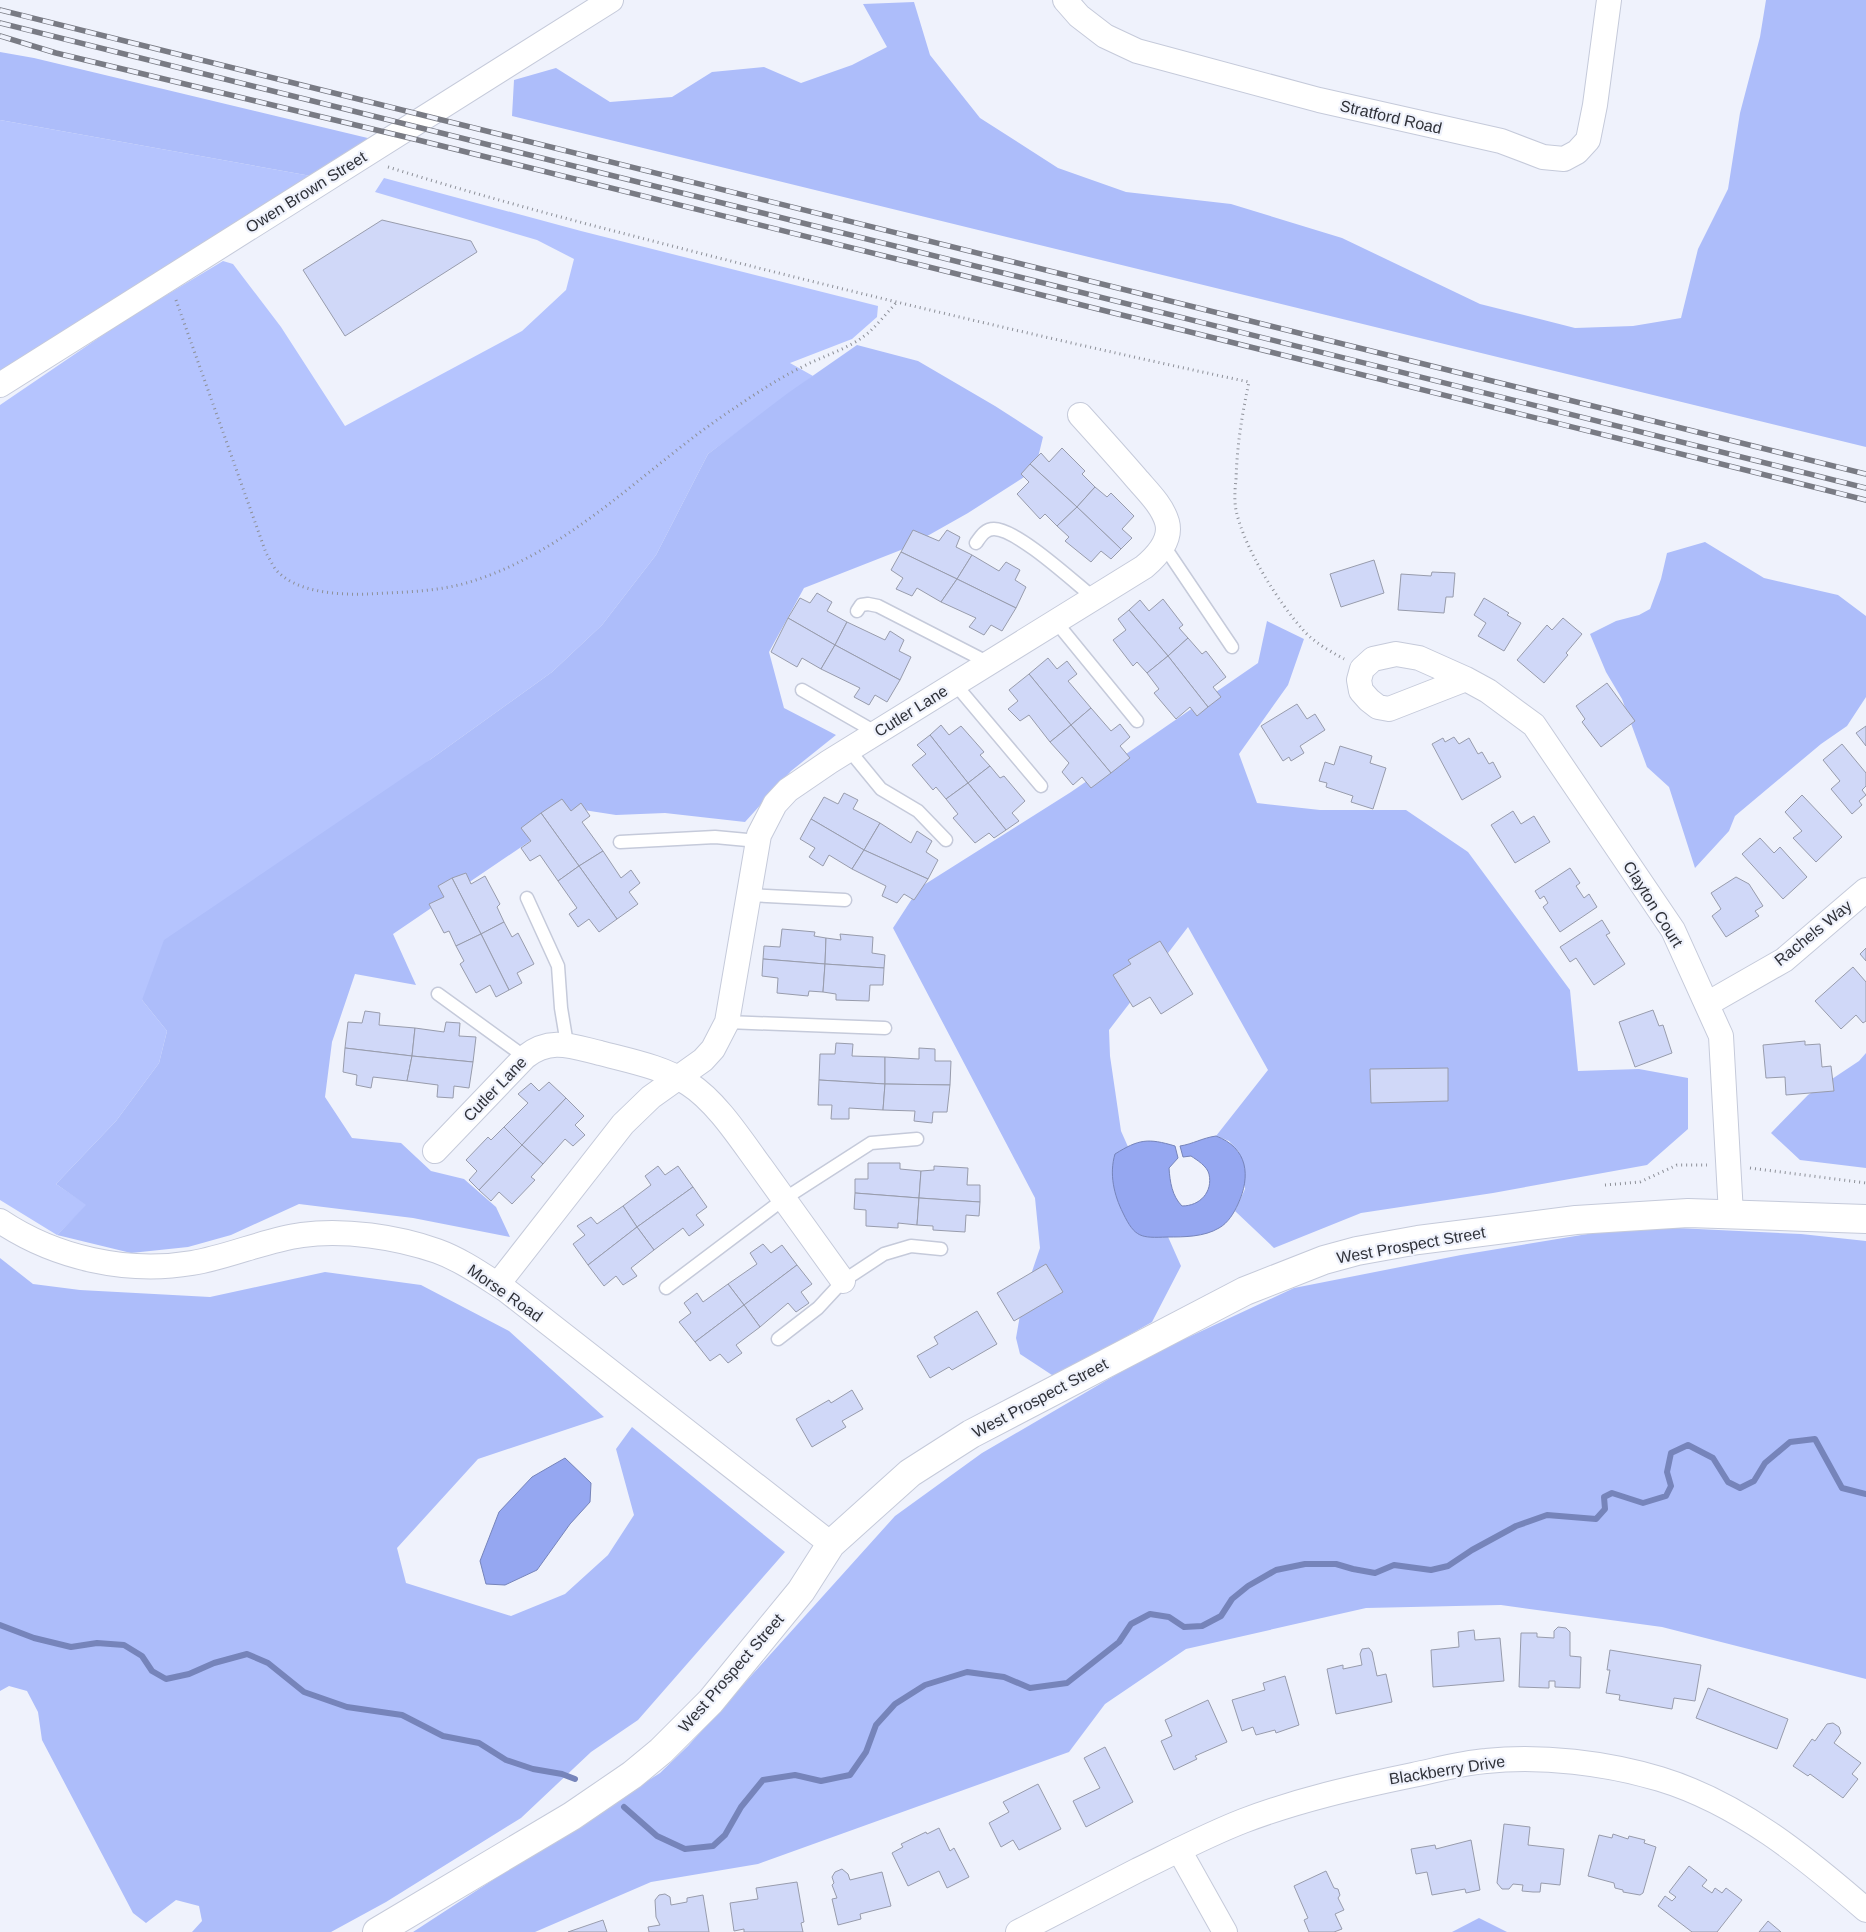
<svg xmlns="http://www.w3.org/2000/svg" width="1866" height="1932" viewBox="0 0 1866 1932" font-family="Helvetica,sans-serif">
<rect width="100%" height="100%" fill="#eff2fc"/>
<g fill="#b5c4fe">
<path d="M0 120 311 176 0 376Z"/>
<path d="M384 178 581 231 878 306 877 317 852 339 790 363 813 376 708 454 656 555 602 625 552 672 431 759 142 1000 167 1031 159 1063 116 1121 56 1184 87 1205 57 1235 0 1200V405L125 320 223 261 233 264 281 327 345 426 522 331 566 290 574 259 537 240 375 192Z"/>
</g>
<g fill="#adbdfa">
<path d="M1766 0H1866V447L512 116 514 80 556 68 610 102 672 97 712 72 764 67 801 83 852 65 887 47 863 4 914 2 930 55 980 118 1058 168 1126 192 1231 204 1342 238 1480 304 1575 328 1633 326 1681 318 1698 249 1728 189 1740 113 1760 37Z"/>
<path d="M0 52 34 58 376 140 311 176 0 120Z"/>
<path d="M857 345 918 361 995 406 1043 437 1035 470 968 513 906 548 804 588 769 652 784 708 836 735 791 771 745 822 665 813 616 815 577 809 393 934 416 985 355 974 332 1042 325 1097 352 1138 401 1143 431 1171 464 1179 496 1207 510 1237 413 1218 299 1204 231 1235 188 1247 131 1253 57 1235 86 1205 56 1184 116 1121 159 1063 167 1031 142 1000 164 940 431 759 552 672 602 625 656 555 708 454 788 393Z"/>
<path d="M1705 542 1764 578 1838 595 1866 616V697L1847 726 1821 744 1735 816 1729 831 1695 868 1669 787 1647 767 1622 699 1606 672 1590 634 1616 621 1639 615 1650 609 1661 579 1667 553Z"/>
<path d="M1267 621 1304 639 1288 685 1239 754 1257 803 1320 810H1406L1468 852 1570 990 1578 1071 1639 1069 1688 1078V1129L1647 1165 1493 1193 1361 1213 1274 1248 1235 1211 1245 1189 1239 1152 1229 1141 1216 1136 1268 1070 1188 927 1109 1030 1110 1056 1121 1131 1181 1266 1152 1322 1055 1377 1020 1354 1016 1338 1023 1298 1040 1248 1035 1198 893 928 919 888 1071 792 1258 663Z"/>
<path d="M1866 1053V1168L1800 1160 1771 1133 1808 1095 1859 1061Z"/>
<path d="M1636 1226 1801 1234 1866 1241V1679L1662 1627 1501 1605 1366 1608 1186 1649 1105 1704 1069 1752 758 1864 651 1882 535 1932H413L560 1836 660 1773 688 1746 895 1516 982 1453 1148 1356 1294 1288 1461 1255Z"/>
<path d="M0 1258 33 1284 80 1290 210 1297 325 1272 421 1285 509 1331 604 1417 478 1459 397 1548 406 1583 511 1616 565 1594 608 1555 634 1515 616 1449 632 1427 785 1552 638 1720 591 1752 521 1818 386 1902 331 1932H192L202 1921 199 1906 176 1900 146 1923 133 1913 42 1740 38 1712 27 1691 9 1686 0 1691Z"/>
<path d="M1479 1918 1507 1932H1452Z"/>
</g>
<g fill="#95a7f1" stroke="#7684ba">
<path d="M1216 1136C1248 1148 1251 1176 1238 1204 1234 1213 1228 1223 1219 1228 1204 1237 1184 1237 1167 1237 1141 1238 1135 1238 1123 1213 1114 1195 1109 1174 1115 1154 1139 1139 1148 1138 1175 1146L1178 1158 1169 1168C1170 1182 1172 1196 1182 1206 1200 1206 1213 1192 1209 1174 1207 1166 1197 1160 1191 1156L1183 1157 1180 1146C1193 1144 1202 1138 1216 1136Z"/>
<path d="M565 1458 591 1483 590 1502 570 1524 537 1570 505 1585 486 1584 480 1561 499 1512 532 1477Z"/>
</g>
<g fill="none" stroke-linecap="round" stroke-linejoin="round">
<g stroke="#7684ba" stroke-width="6">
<path d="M0 1625 34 1638 71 1647 97 1643 124 1645 142 1656 152 1671 166 1679 189 1674 214 1663 247 1654 268 1663 304 1692 347 1707 402 1715 443 1736 479 1743 506 1760 533 1769 562 1774 575 1779"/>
<path d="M624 1807 657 1836 685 1849 713 1846 725 1835 741 1807 763 1780 795 1775 821 1781 850 1775 866 1752 876 1725 895 1704 925 1685 967 1672 1004 1677 1030 1688 1067 1683 1119 1642 1131 1624 1150 1614 1169 1617 1184 1627 1202 1626 1221 1616 1232 1599 1248 1586 1276 1570 1305 1564H1336L1353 1569 1375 1573 1394 1565 1431 1570 1448 1566 1472 1550 1516 1526 1547 1515 1596 1519 1605 1509 1604 1497 1612 1493 1643 1503 1666 1496 1671 1486 1667 1472 1671 1453 1688 1445 1713 1458 1728 1482 1740 1488 1754 1481 1765 1463 1790 1442 1815 1439 1842 1488 1866 1494"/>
</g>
</g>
<g fill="#d0d8f8" stroke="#989cac">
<path d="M382 220 471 241 477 252 345 336 303 270Z"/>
<path d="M1062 448 1085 471 1082 474 1095 487 1077 507 1030 464 1041 453 1049 462Z"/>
<path d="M1030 464 1077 507 1057 526 1045 514 1040 519 1017 494 1029 482 1021 474Z"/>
<path d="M1095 487 1107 497 1111 493 1134 516 1122 529 1132 538 1121 549 1077 507Z"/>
<path d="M1077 507 1121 549 1111 559 1101 551 1091 562 1065 541 1069 537 1057 526Z"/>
<path d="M913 530 939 541 947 530 960 537 956 547 972 555 957 579 901 552Z"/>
<path d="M901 552 957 579 941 602 917 588 912 596 896 589 903 578 891 570Z"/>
<path d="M972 555 999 571 1006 562 1020 570 1015 580 1026 587 1016 608 957 579Z"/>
<path d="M1374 560 1384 593 1341 607 1330 574Z"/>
<path d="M1432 572 1455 573 1453 597H1446L1444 613 1398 610 1401 574 1431 576Z"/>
<path d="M957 579 1016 608 1002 631 991 625 984 635 969 627 976 618 941 602Z"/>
<path d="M817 593 832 602 827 611 847 622 835 645 788 618 800 598 810 603Z"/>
<path d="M1484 598 1509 613 1507 615 1521 623 1504 651 1478 636 1486 623 1474 615Z"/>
<path d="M1163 599 1183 625 1179 628 1188 638 1168 656 1129 610 1140 600 1149 611Z"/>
<path d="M1129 610 1168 656 1147 673 1137 662 1133 666 1113 640 1126 630 1118 619Z"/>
<path d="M788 618 835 645 821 669 802 658 797 667 771 652Z"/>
<path d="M1563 618 1582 634 1566 653 1568 655 1544 683 1517 660 1547 625 1552 630Z"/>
<path d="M847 622 885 640 890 631 904 640 899 651 911 657 900 680 835 645Z"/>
<path d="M1188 638 1202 654 1206 651 1226 677 1213 687 1221 697 1208 707 1168 656Z"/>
<path d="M835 645 900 680 887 702 875 695 869 705 854 697 860 688 821 669Z"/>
<path d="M1168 656 1208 707 1197 716 1190 707 1176 719 1154 693 1159 689 1147 673Z"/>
<path d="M1048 658 1057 669 1067 661 1077 674 1068 681 1091 708 1071 725 1029 674Z"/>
<path d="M1029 674 1071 725 1050 742 1029 715 1020 721 1008 709 1018 701 1009 690Z"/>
<path d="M1607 683 1635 721 1601 747 1582 722 1585 719 1576 706Z"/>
<path d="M1297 704 1307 719 1315 714 1325 730 1300 746 1304 753 1291 761 1289 757 1283 761 1261 726Z"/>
<path d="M1091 708 1111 731 1120 724 1130 737 1120 746 1130 758 1111 773 1071 725Z"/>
<path d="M941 725 949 735 961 726 984 752 980 755 990 766 968 783 930 735Z"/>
<path d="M1071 725 1111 773 1091 788 1082 777 1073 785 1062 772 1069 763 1050 742Z"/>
<path d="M1866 726V746L1856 733Z"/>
<path d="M930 735 968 783 946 799 936 787 933 790 912 765 926 754 917 745Z"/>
<path d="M1454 737 1459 744 1469 738 1478 754 1482 752 1489 764 1493 762 1501 777 1462 800 1432 744 1443 738 1445 742Z"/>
<path d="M1842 744 1866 773V786L1862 790 1866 795 1859 801 1862 805 1852 814 1831 789 1840 781 1823 760Z"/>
<path d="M1340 746 1372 756 1370 763 1386 768 1373 809 1351 802 1353 796 1326 787 1327 783 1319 781 1325 762 1334 765Z"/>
<path d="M990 766 1000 778 1004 776 1025 801 1012 813 1019 821 1006 830 968 783Z"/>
<path d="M968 783 1006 830 994 838 989 833 975 843 953 818 958 814 946 799Z"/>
<path d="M844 793 858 800 853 809 880 823 864 850 811 819 824 797 838 804Z"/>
<path d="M1802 795 1842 837 1816 862 1793 838 1802 831 1785 812Z"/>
<path d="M562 799 571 811 581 803 590 816 582 822 603 851 579 866 541 813Z"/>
<path d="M1513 811 1521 824 1534 816 1550 842 1515 863 1491 825Z"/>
<path d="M541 813 579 866 558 881 540 855 530 861 521 848 531 841 521 828Z"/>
<path d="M811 819 864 850 852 869 829 855 823 866 809 857 815 848 800 839Z"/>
<path d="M880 823 911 843 917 831 932 841 926 852 938 860 928 879 864 850Z"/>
<path d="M1760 838 1774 853 1780 847 1807 877 1783 899 1742 854Z"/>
<path d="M864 850 928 879 914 900 904 894 897 903 882 896 886 886 852 869Z"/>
<path d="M603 851 621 878 631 870 640 883 629 892 638 904 617 919 579 866Z"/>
<path d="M579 866 617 919 599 932 589 919 578 927 569 914 577 908 558 881Z"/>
<path d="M1570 868 1580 883 1576 886 1584 898 1589 894 1597 907 1560 932 1543 907 1548 903 1544 896 1540 899 1535 891Z"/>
<path d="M466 873 471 884 485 876 500 904 497 907 504 922 481 934 452 878Z"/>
<path d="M1736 877 1749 884 1763 906 1755 911 1759 916 1726 937 1712 916 1721 909 1711 893Z"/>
<path d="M452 878 481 934 456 946 449 931 444 933 429 904 444 897 438 886Z"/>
<path d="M1602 920 1610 933 1606 935 1625 964 1594 985 1576 958 1570 962 1560 947Z"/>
<path d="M504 922 512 937 518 933 534 964 517 973 522 983 509 990 481 934Z"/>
<path d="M782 929 815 932 814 936 826 938 825 964 763 959 764 946 780 947Z"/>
<path d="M481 934 509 990 496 997 490 985 476 993 460 964 464 961 456 946Z"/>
<path d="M840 934 873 937 872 953 885 955 884 968 825 964 826 938 841 940Z"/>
<path d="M1160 941 1193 994 1161 1014 1150 997 1133 1007 1113 975 1131 964 1128 960Z"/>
<path d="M1866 948V961L1860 954Z"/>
<path d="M763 959 825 964 823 992 809 991 808 996 777 993 778 978 762 976Z"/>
<path d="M825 964 884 968 883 985H870L869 1001 836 1000V994L823 992Z"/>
<path d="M1853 967 1866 982V1021L1863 1023 1856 1015 1841 1029 1815 1001Z"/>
<path d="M1653 1010 1659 1026 1663 1025 1672 1053 1635 1067 1619 1022Z"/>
<path d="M365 1011 380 1013 379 1025 415 1028 412 1056 345 1048 348 1022 362 1023Z"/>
<path d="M446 1022 460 1023 459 1036 476 1037 473 1062 412 1056 415 1028 444 1032Z"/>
<path d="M1805 1041V1045L1820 1044 1822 1067 1831 1066 1834 1091 1786 1095 1785 1077 1766 1078 1763 1045Z"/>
<path d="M836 1043 853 1044 852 1056 885 1057V1084L819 1080 820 1054H835Z"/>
<path d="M345 1048 412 1056 407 1081 373 1077 371 1088 356 1085 357 1075 343 1072Z"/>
<path d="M919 1048 935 1049V1061H951L950 1085 885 1084V1057L919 1059Z"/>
<path d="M412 1056 473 1062 469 1088 454 1086 453 1098 437 1097 438 1085 407 1081Z"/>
<path d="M1448 1068V1101L1371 1103 1370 1069Z"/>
<path d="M819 1080 885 1084 883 1110 849 1108V1119H831L832 1105H818Z"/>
<path d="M549 1082 566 1098 522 1145 504 1127 528 1103 518 1094 531 1083 539 1091Z"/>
<path d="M885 1084 950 1085 947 1112H933L932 1123 914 1121 915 1111 883 1110Z"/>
<path d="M566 1098 584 1116 575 1125 585 1135 573 1146 565 1139 543 1164 522 1145Z"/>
<path d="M504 1127 522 1145 479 1190 469 1180 477 1171 466 1160 488 1137 491 1140Z"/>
<path d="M522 1145 543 1164 531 1177 535 1180 512 1204 499 1192 491 1201 479 1190Z"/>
<path d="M868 1163H900V1169L921 1171 919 1198 855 1193V1179H868Z"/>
<path d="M658 1166 665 1175 678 1166 693 1187 637 1227 623 1206 651 1185 645 1176Z"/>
<path d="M934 1166 968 1168 967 1185H980V1202L919 1198 921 1171 934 1170Z"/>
<path d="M693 1187 707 1207 696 1215 704 1225 689 1236 683 1228 654 1250 637 1227Z"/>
<path d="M855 1193 919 1198 917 1225 898 1223V1228L866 1226V1210L854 1209Z"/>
<path d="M919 1198 980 1202 979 1216 966 1215 965 1232 933 1230V1226L917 1225Z"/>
<path d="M623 1206 637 1227 588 1265 573 1244 585 1235 577 1226 591 1217 597 1224Z"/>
<path d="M637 1227 654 1250 631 1268 637 1276 623 1285 616 1276 604 1286 588 1265Z"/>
<path d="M763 1244 771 1253 782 1245 797 1265 744 1305 728 1284 757 1264 750 1253Z"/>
<path d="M1046 1264 1063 1292 1014 1321 997 1293Z"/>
<path d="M797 1265 812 1284 801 1292 809 1303 796 1312 788 1303 760 1327 744 1305Z"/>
<path d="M728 1284 744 1305 695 1342 679 1322 691 1313 684 1303 697 1293 703 1302Z"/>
<path d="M744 1305 760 1327 736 1345 742 1353 728 1363 720 1354 710 1361 695 1342Z"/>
<path d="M977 1311 997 1344 952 1370 949 1367 930 1378 917 1356 938 1344 934 1337Z"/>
<path d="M852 1390 863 1409 842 1421 846 1427 812 1447 796 1419 829 1400 831 1403Z"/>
<path d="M1558 1627 1566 1628 1570 1632V1656L1581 1657 1580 1688 1555 1687V1681H1549V1688L1519 1687 1521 1633H1537V1637L1554 1638V1631Z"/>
<path d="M1474 1630 1475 1640 1500 1638 1504 1681 1433 1687 1431 1650 1459 1647 1458 1632Z"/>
<path d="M1369 1648 1372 1652 1377 1676 1386 1674 1392 1702 1336 1714 1327 1669 1343 1665V1669L1362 1665 1360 1654 1362 1649Z"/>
<path d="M1610 1650 1701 1665 1695 1701 1674 1698 1672 1709 1619 1700 1620 1695 1606 1693 1610 1670H1607Z"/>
<path d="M1285 1676 1299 1725 1276 1733 1275 1730 1256 1735 1253 1727 1242 1731 1232 1700 1265 1690 1263 1683Z"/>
<path d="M1708 1688 1788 1719 1777 1749 1696 1718Z"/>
<path d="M1208 1700 1227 1742 1195 1756 1197 1759 1174 1770 1161 1741 1172 1736 1165 1720Z"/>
<path d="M1833 1723 1839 1727 1841 1733 1834 1743 1861 1763 1852 1774 1858 1779 1843 1798 1810 1774 1808 1776 1793 1766 1812 1739 1815 1741 1827 1724Z"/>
<path d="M1105 1747 1133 1802 1086 1827 1073 1801 1100 1788 1084 1758Z"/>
<path d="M1038 1784 1061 1829 1019 1850 1013 1840 1001 1847 989 1823 1009 1812 1003 1802Z"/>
<path d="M1504 1824 1530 1827 1528 1845 1564 1849 1560 1885 1541 1883 1540 1892H1533L1522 1891 1523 1885 1513 1884 1509 1889H1502L1497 1883Z"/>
<path d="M939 1828 950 1851 954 1848 969 1877 947 1888 939 1871 908 1886 892 1853 903 1847 901 1844 926 1832 927 1834Z"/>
<path d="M1613 1834 1628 1839 1629 1836 1645 1840 1644 1843 1656 1847 1643 1893 1640 1895 1623 1892V1890L1615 1888 1614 1883 1588 1876 1599 1835 1612 1838Z"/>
<path d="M1471 1840 1480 1890 1466 1893 1465 1889 1432 1895 1427 1872 1416 1874 1411 1849 1435 1845 1436 1849Z"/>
<path d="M1689 1866 1707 1880 1702 1886 1712 1893 1715 1888 1722 1893 1726 1888 1742 1900 1717 1932H1692L1658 1906 1665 1896 1672 1901 1676 1897 1669 1892Z"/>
<path d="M842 1869 848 1874 850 1880 882 1872 891 1906 860 1914 861 1919 838 1925 832 1899 837 1898 832 1885 834 1883 832 1877 835 1872Z"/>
<path d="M1326 1871 1334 1888 1338 1889 1340 1895 1338 1898 1344 1910 1335 1914 1342 1929 1334 1932H1309L1304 1920 1308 1918 1294 1886Z"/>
<path d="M797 1882 804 1922 801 1923 803 1932H744V1929L734 1931 730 1903 758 1899 756 1888Z"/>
<path d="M665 1894 670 1897 671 1905 687 1902V1898L703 1895 709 1932H649L648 1927 660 1925 656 1917 655 1900 659 1895Z"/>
<path d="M603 1920 607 1932H568Z"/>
<path d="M1768 1921 1781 1932H1759Z"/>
</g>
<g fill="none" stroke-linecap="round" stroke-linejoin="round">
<g stroke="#c5cada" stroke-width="15">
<g id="service">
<path d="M976 543C981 536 985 529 994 529 1017 529 1074 582 1094 598"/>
<path d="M1164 546 1232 647"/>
<path d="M857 611 861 605 868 604 878 606 989 663"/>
<path d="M1056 622 1137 721"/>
<path d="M955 684 1041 786"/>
<path d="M802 690 877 733"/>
<path d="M849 750 881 789 918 811 946 840"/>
<path d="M620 842 715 837 758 841"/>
<path d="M748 895 845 900"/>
<path d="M527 898 558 966 561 1008 567 1044"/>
<path d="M438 994 525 1057"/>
<path d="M727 1022 885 1028"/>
<path d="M666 1288 784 1199 871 1143 917 1139"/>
<path d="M778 1339 818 1308 843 1281 884 1254 911 1246 941 1249"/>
</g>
</g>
<g stroke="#c5cada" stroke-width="26">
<g id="minor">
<path d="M1065 0 1079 16 1105 36 1137 51 1319 100 1501 141 1543 157 1564 159 1577 152 1588 140 1595 105 1609 0"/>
<path d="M0 385 611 0"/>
<path d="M1466 679 1389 709 1378 707 1369 700 1361 691 1359 680 1362 669 1373 659 1396 654 1419 658 1466 679 1488 691 1534 725 1673 930 1721 1036 1731 1214"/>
<path d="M1707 1004 1784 960 1866 890"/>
<path d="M435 1151 525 1057C550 1037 571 1046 600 1053 630 1061 663 1067 689 1084 717 1102 741 1140 761 1167 788 1205 816 1243 843 1281"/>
<path d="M0 1221C55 1258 127 1274 192 1263 229 1257 265 1240 302 1235 344 1229 397 1237 437 1251 462 1260 484 1276 506 1290L831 1544"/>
<path d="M498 1284 623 1124 651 1097 703 1060 713 1049 727 1022 759 835 775 804 788 790 829 762 1144 567C1157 556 1172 540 1167 522 1162 505 1147 491 1136 478 1118 457 1099 436 1080 415"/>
<path d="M1179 1850 1225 1932"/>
<path d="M1018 1932C1058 1911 1098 1891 1138 1870 1173 1853 1207 1835 1243 1821 1298 1800 1355 1787 1413 1775 1437 1770 1461 1763 1486 1761 1542 1755 1606 1763 1660 1779 1739 1803 1805 1857 1866 1910"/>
</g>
</g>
<g stroke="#c5cada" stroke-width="30">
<path id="tertiary" d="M377 1932 572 1816 632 1775 661 1751 711 1701 801 1591 831 1544 910 1473 971 1434 1245 1291 1324 1260 1357 1251 1418 1240 1576 1220 1688 1213 1866 1219"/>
</g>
<g stroke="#8d9098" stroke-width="3" stroke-dasharray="1 4" stroke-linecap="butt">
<path d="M388 167C496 201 605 229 715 257 892 302 1070 344 1249 382 1242 414 1237 446 1236 479 1235 489 1234 500 1236 510 1244 548 1278 602 1304 631 1315 643 1330 651 1344 659"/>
<path d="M176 300 266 553C270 559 273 567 278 572 299 593 340 595 368 594 404 592 441 592 476 580 575 547 645 468 730 411 754 395 777 379 804 366 825 355 849 349 868 333 878 324 887 313 896 303"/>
<path d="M1750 1168 1866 1183"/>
<path d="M1605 1185 1640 1182 1677 1165H1707"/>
</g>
<use href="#service" stroke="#fff" stroke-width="12"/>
<use href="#minor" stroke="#fff" stroke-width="24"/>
<use href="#tertiary" stroke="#fff" stroke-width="28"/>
<g stroke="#797b84" stroke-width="5.5">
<g id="rail">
<path d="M0 10 1866 474"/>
<path d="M0 23 1866 488"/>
<path d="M0 36 56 53 418 140 1866 500"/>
</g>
</g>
<use href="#rail" stroke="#eff2fc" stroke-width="4" stroke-dasharray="11" stroke-linecap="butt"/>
</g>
<g text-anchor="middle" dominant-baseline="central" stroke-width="4.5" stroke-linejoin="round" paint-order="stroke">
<g font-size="16" fill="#2f3138" stroke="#eff2fc">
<text transform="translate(1391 117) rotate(13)">Stratford Road</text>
<text transform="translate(306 192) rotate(-32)">Owen Brown Street</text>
<text transform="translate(911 711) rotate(-32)">Cutler Lane</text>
<text transform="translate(1653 904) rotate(58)">Clayton Court</text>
<text transform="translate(1813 933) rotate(-39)">Rachels Way</text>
<text transform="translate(495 1089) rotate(-46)">Cutler Lane</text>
<text transform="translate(1411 1245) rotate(-10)">West Prospect Street</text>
<text transform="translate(505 1293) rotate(35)">Morse Road</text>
<text transform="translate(1040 1398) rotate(-28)">West Prospect Street</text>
<text transform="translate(731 1673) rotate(-49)">West Prospect Street</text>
<text transform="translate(1447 1770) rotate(-9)">Blackberry Drive</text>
</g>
</g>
</svg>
